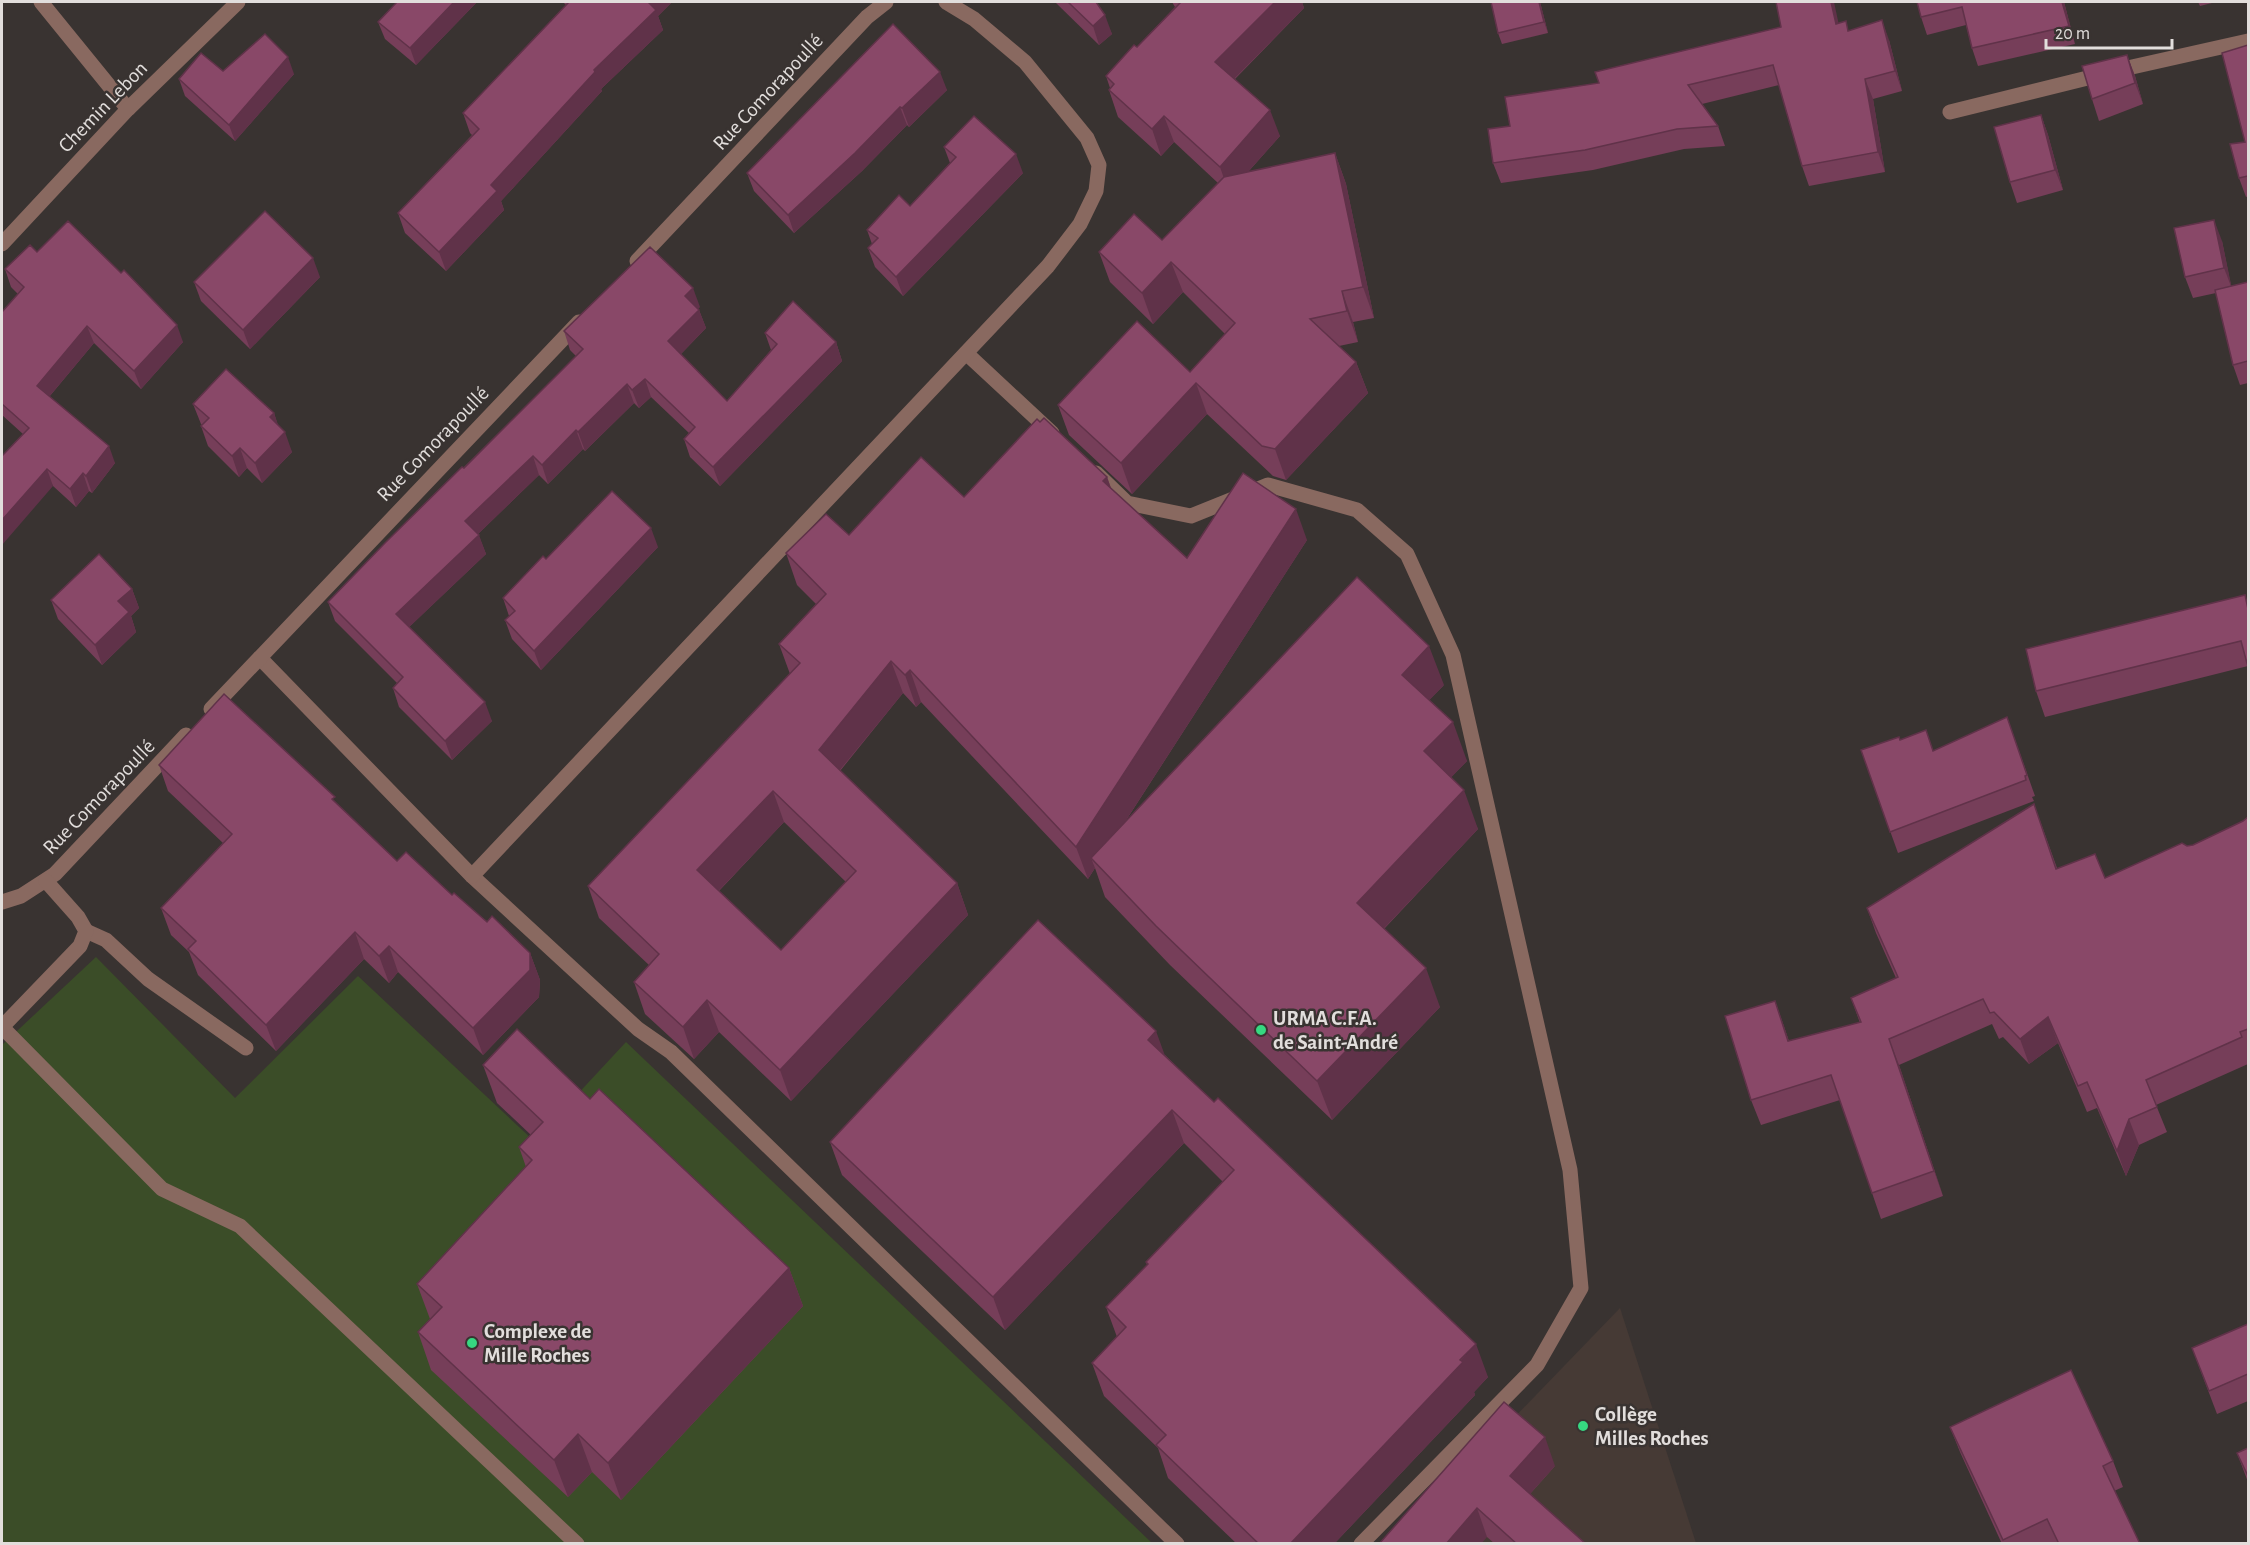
<svg xmlns="http://www.w3.org/2000/svg" width="2250" height="1545" viewBox="0 0 2250 1545" font-family="'Alegreya Sans',sans-serif">
<rect width="100%" height="100%" fill="#393331"/>
<path fill="#463a35" d="M1620 1308 1696 1543H1393Z"/>
<path fill="#3b4d28" d="M96 957 235 1098 358 976 534 1141 626 1042 1152 1543H2V1045Z"/>
<g fill="none" stroke-linecap="round" stroke-linejoin="round">
<g stroke="#896960" stroke-width="15">
<path d="M41 2 128 109"/>
<path d="M1950 112 2132 67 2248 41"/>
<path d="M2 244 128 109 238 2"/>
<path d="M637 261 867 17 886 2"/>
<path d="M966 353 1052 433"/>
<path d="M1096 473 1127 503 1191 516 1268 485 1357 510 1407 554 1453 655 1570 1170 1581 1288 1537 1365 1361 1544"/>
<path d="M260 658 472 876 638 1029 671 1052 1177 1544"/>
<path d="M211 709 579 322"/>
<path d="M472 876 1048 266 1080 224 1096 191 1099 165 1087 138 1025 62 974 19 946 2"/>
<path d="M2 902 21 896 55 874 186 735"/>
<path d="M86 931 106 940 148 979 246 1048"/>
<path d="M2 1027 162 1189 240 1226 577 1544"/>
<path d="M2 1027 80 946 86 931 78 917 46 881"/>
</g>
</g>
<g fill="#763e59" fill-rule="evenodd">
<path d="M397 2H477L416 65 385 39 378 22Z"/>
<path d="M563 2H672L658 16 663 30 601 89 602 91 501 201 504 210 446 271 405 233 398 213 472 135 470 133 463 113 566 5Z"/>
<path d="M1055 2H1096L1112 34 1099 45Z"/>
<path d="M1172 2H1302L1304 8 1235 79 1280 136 1248 172 1335 153 1346 184 1374 318 1353 322 1358 342 1339 346 1356 362 1368 393 1286 480 1273 476 1207 414 1132 494 1069 435 1058 405 1190 372 1225 334 1183 292 1153 324 1110 282 1099 252 1162 240 1218 183 1174 142 1161 156 1118 117 1109 90 1110 88 1106 76 1137 47 1175 7Z"/>
<path d="M1540 2 1548 33 1502 44 1498 33Z"/>
<path d="M1917 2H2064L2075 44 1978 66 1972 48 1966 25 1927 35 1921 17Z"/>
<path d="M2198 2H2216L2200 6Z"/>
<path d="M1839 23 1849 31 1889 40 1902 91 1873 99 1885 172 1809 186 1802 166 1779 85 1702 104 1718 126 1725 146 1684 149 1593 170 1501 183 1493 163 1510 126 1599 83Z"/>
<path d="M893 24 947 90 909 127 907 125 862 171 794 233 754 191 747 173Z"/>
<path d="M2248 45V196L2246 197 2239 178 2245 142Z"/>
<path d="M2127 55 2135 76 2143 104 2099 121 2092 99Z"/>
<path d="M223 71 294 74 235 141 185 96 179 79Z"/>
<path d="M2041 115 2048 135 2063 190 2017 203 2010 182Z"/>
<path d="M944 147 1023 173 903 296 875 267 868 248 872 244 867 230 910 206 950 163Z"/>
<path d="M2222 241 2231 286 2248 282V383L2240 385 2233 365 2216 293 2193 298 2185 277Z"/>
<path d="M37 252 183 342 141 389 94 343 49 397 115 463 92 493 89 491 76 507 53 486 23 434 2 415V312L18 294 11 287 5 269Z"/>
<path d="M320 277 250 349 201 301 194 282Z"/>
<path d="M700 307 698 308 699 310 706 328 681 354 727 401 771 350 765 333 836 342 842 361 720 486 690 457 684 439 689 433 651 397 639 408 634 403 585 451 583 449 548 484 539 475 478 534 486 554 409 627 492 721 452 760 399 707 393 688 397 683 335 621 328 602 576 356 570 350 564 331Z"/>
<path d="M193 404 274 413 278 426 292 452 262 483 247 468 239 477 208 446 201 426 202 425 201 424Z"/>
<path d="M1107 477 1111 488 1187 558 1307 540 1125 822 1444 685 1429 700 1467 761 1451 777 1478 829 1384 929 1440 1007 1332 1120 1170 965 1105 897 1095 868 1088 879 921 702 916 707 903 693 840 771 957 883 968 915 791 1101 719 1032 694 1059 645 1014 634 982 649 965 599 918 588 886 790 674 779 644 816 604 797 585 786 553 849 535 964 497ZM784 822 846 882 781 950 719 891Z"/>
<path d="M658 547 541 670 512 639 505 620 509 616 503 598 546 559Z"/>
<path d="M132 589 139 608 131 616 136 632 102 665 58 619 51 600Z"/>
<path d="M2245 595 2248 604V667V666L2045 717 2036 691Z"/>
<path d="M2007 717 2035 796 2032 797 2034 801 1898 853 1861 750 1900 740 1933 751Z"/>
<path d="M159 765 337 804 397 861 452 895 530 953 540 980 539 997 483 1055 398 972 389 983 364 959 276 1051 198 975 189 952 171 935 161 908 223 843 168 791Z"/>
<path d="M2034 804 2057 868 2105 878 2187 846 2193 845 2243 821 2248 817V1064L2156 1105 2167 1132 2139 1145 2126 1176 2097 1108 2087 1112 2058 1043 2029 1064 2003 1037 1999 1039 1992 1024 1899 1065 1943 1196 1881 1219 1840 1100 1761 1125 1751 1100 1775 1001 1789 1041 1860 1023 1851 998 1896 978 1876 933 1867 908Z"/>
<path d="M1165 1055 1488 1377 1474 1392 1475 1395 1334 1544H1237L1168 1478 1158 1448 1104 1396 1092 1363 1117 1337 1106 1307 1147 1265 1146 1262 1223 1182 1184 1143 1005 1330 842 1175 830 1142Z"/>
<path d="M483 1065 590 1099 789 1268 803 1306 621 1500 592 1472 568 1497 431 1370 418 1332 430 1319 417 1284 526 1167 519 1147 531 1135 497 1103Z"/>
<path d="M2248 1324V1401L2217 1414 2192 1348Z"/>
<path d="M1950 1427 2113 1461 2123 1487 2114 1491 2140 1544H2002L1960 1452Z"/>
<path d="M2248 1448V1482L2237 1453Z"/>
<path d="M1555 1466 1530 1494 1586 1544H1495L1487 1537 1379 1544Z"/>
</g>
<g fill="#603249">
<path d="M454 2H477L416 65 410 48Z"/>
<path d="M647 2H672L658 16 663 30 601 89 602 91 501 201 504 210 446 271 439 252 491 185 594 70Z"/>
<path d="M1275 2H1302L1304 8 1225 88 1215 62Z"/>
<path d="M1539 2H1540L1548 33 1544 22Z"/>
<path d="M1831 2H1834L1843 44 1836 24Z"/>
<path d="M2062 2H2064L2075 44 2069 26Z"/>
<path d="M1105 15 1112 34 1099 45 1093 26Z"/>
<path d="M1882 20 1889 40 1902 91 1895 71Z"/>
<path d="M2127 55 2135 76 2143 104 2135 83Z"/>
<path d="M288 57 294 74 235 141 229 125Z"/>
<path d="M940 72 947 90 909 127 902 108Z"/>
<path d="M1865 79 1873 99 1885 172 1878 152Z"/>
<path d="M900 107 907 125 862 171 794 233 788 215Z"/>
<path d="M1270 110 1280 136 1229 193 1220 167Z"/>
<path d="M2041 115 2048 135 2063 190 2055 170Z"/>
<path d="M1164 116 1174 142 1161 156 1152 129Z"/>
<path d="M1335 153 1346 184 1374 318 1363 287Z"/>
<path d="M1016 154 1023 173 903 296 896 277Z"/>
<path d="M2214 220 2222 241 2232 289 2224 268Z"/>
<path d="M313 258 320 277 250 349 243 330Z"/>
<path d="M1171 262 1183 292 1153 324 1142 293Z"/>
<path d="M693 288 700 307 692 315 685 296Z"/>
<path d="M1342 291 1353 322 1358 342 1347 311Z"/>
<path d="M699 310 706 328 675 360 668 341Z"/>
<path d="M177 325 183 342 141 389 134 371Z"/>
<path d="M87 326 94 343 43 404 37 386Z"/>
<path d="M836 342 842 361 720 486 713 467Z"/>
<path d="M1356 362 1368 393 1286 480 1275 449Z"/>
<path d="M645 379 651 397 639 408 632 390Z"/>
<path d="M1196 383 1207 414 1132 494 1121 463Z"/>
<path d="M627 384 634 403 585 451 578 432Z"/>
<path d="M274 413 281 433 270 417Z"/>
<path d="M576 430 583 449 548 484 542 465Z"/>
<path d="M285 432 292 452 262 483 255 463Z"/>
<path d="M109 446 115 463 92 493 86 476Z"/>
<path d="M240 448 247 468 239 477 232 456Z"/>
<path d="M533 456 539 475 472 540 465 521Z"/>
<path d="M47 469 53 486 2 545V520Z"/>
<path d="M83 473 89 491 76 507 70 489Z"/>
<path d="M1107 477 1118 508 1103 481Z"/>
<path d="M1296 509 1307 540 1097 865 1091 858 1095 868 1088 879 1076 847Z"/>
<path d="M651 528 658 547 541 670 534 651Z"/>
<path d="M479 535 486 554 403 633 396 614Z"/>
<path d="M132 589 139 608 131 616 136 632 102 665 95 645 118 601Z"/>
<path d="M1429 646 1444 685 1416 714 1402 675Z"/>
<path d="M891 661 903 693 830 782 819 750Z"/>
<path d="M910 670 921 702 916 707 905 675Z"/>
<path d="M485 702 492 721 452 760 445 741Z"/>
<path d="M1453 722 1467 761 1439 790 1424 751Z"/>
<path d="M1464 790 1478 829 1371 942 1357 903Z"/>
<path d="M773 791 784 822 708 902 697 870Z"/>
<path d="M957 883 968 915 791 1101 780 1070Z"/>
<path d="M355 932 364 959 276 1051 266 1025Z"/>
<path d="M389 946 398 972 389 983 379 956Z"/>
<path d="M530 953 540 980 539 997 483 1055 473 1028Z"/>
<path d="M1426 968 1440 1007 1332 1120 1317 1081Z"/>
<path d="M707 1000 719 1032 694 1059 683 1027Z"/>
<path d="M1775 1001 1784 1026 1797 1067 1788 1041Z"/>
<path d="M2048 1017 2058 1043 2029 1064 2020 1039Z"/>
<path d="M1156 1031 1168 1064 1148 1040Z"/>
<path d="M1889 1039 1899 1065 1943 1196 1934 1171Z"/>
<path d="M1172 1110 1184 1143 1005 1330 993 1297Z"/>
<path d="M2129 1119 2139 1145 2126 1176 2117 1151Z"/>
<path d="M789 1268 803 1306 621 1500 608 1463Z"/>
<path d="M1476 1344 1488 1377 1474 1392 1475 1395 1334 1544H1290Z"/>
<path d="M578 1434 592 1472 568 1497 554 1460Z"/>
<path d="M1545 1437 1555 1466 1520 1505 1510 1476Z"/>
<path d="M1477 1508 1487 1537 1481 1544H1446Z"/>
</g>
<g fill="#894868" stroke="#603249" stroke-width="1.5" fill-rule="evenodd">
<path d="M397 2H454L410 48 378 22Z"/>
<path d="M569 2H648L656 10 594 70 595 72 491 185 497 191 439 252 398 213 479 129 463 113Z"/>
<path d="M1068 2H1096L1105 15 1093 26Z"/>
<path d="M1181 2H1275L1215 62 1270 110 1220 167 1164 116 1152 129 1109 90 1114 84 1106 76 1134 45 1137 47Z"/>
<path d="M1491 2H1539L1544 22 1498 33Z"/>
<path d="M1776 2H1831L1836 24 1846 21 1848 31 1882 20 1895 71 1865 79 1878 152 1802 166 1773 65 1688 85 1718 126 1677 129 1585 150 1493 163 1488 129 1510 126 1505 97 1599 83 1595 72 1781 27Z"/>
<path d="M1917 2H2062L2069 26 1972 48 1962 7 1921 17Z"/>
<path d="M893 24 940 72 902 108 900 107 855 153 788 215 747 173Z"/>
<path d="M265 34 288 57 229 125 179 79 201 53 223 71Z"/>
<path d="M2248 45V176L2239 178 2230 144 2245 142 2222 53Z"/>
<path d="M2127 55 2135 83 2092 99 2082 66Z"/>
<path d="M2041 115 2055 170 2010 182 1994 127Z"/>
<path d="M974 116 1016 154 896 277 868 248 878 238 867 230 899 195 910 206 956 157 944 147Z"/>
<path d="M1335 153 1363 287 1342 291 1347 311 1310 319 1356 362 1275 449 1262 446 1196 383 1121 463 1058 405 1137 321 1190 372 1235 323 1171 262 1142 293 1099 252 1134 214 1162 240 1224 177Z"/>
<path d="M265 211 313 258 243 330 194 282Z"/>
<path d="M2214 220 2224 268 2185 277 2174 228Z"/>
<path d="M68 221 121 273 124 270 177 325 134 371 87 326 37 386 109 446 86 476 83 473 70 489 47 469 2 520V456L29 428 2 404V312L24 287 5 269 30 245 37 252Z"/>
<path d="M650 247 693 288 685 296 699 310 668 341 727 401 777 344 765 333 793 301 836 342 713 467 684 439 695 427 645 379 632 390 627 384 578 432 576 430 542 465 533 456 465 521 479 535 396 614 485 702 445 741 393 688 403 677 328 602 385 543 462 467 464 468 583 349 564 331Z"/>
<path d="M2248 282V361L2233 365 2215 290Z"/>
<path d="M226 369 274 413 270 417 285 432 255 463 240 448 232 456 201 426 209 418 193 404Z"/>
<path d="M1044 418 1107 477 1103 481 1187 558 1243 473 1296 509 1076 847 910 670 905 675 891 661 819 750 957 883 780 1070 707 1000 683 1027 634 982 659 954 588 886 800 663 779 644 826 594 786 553 826 514 849 535 921 457 964 497 1037 419 1040 422ZM773 791 856 871 781 950 697 870Z"/>
<path d="M612 491 651 528 534 651 505 620 515 611 503 598 543 556 546 559Z"/>
<path d="M99 554 132 589 118 601 129 612 95 645 51 600Z"/>
<path d="M1357 577 1429 646 1402 675 1453 722 1424 751 1464 790 1357 903 1426 968 1317 1081 1156 926 1091 858Z"/>
<path d="M2245 595 2248 609V667L2241 641 2036 691 2026 649Z"/>
<path d="M224 694 335 797 332 799 397 861 406 852 452 895 454 893 487 922 492 916 530 953V970L473 1028 389 946 379 956 355 932 266 1025 188 949 196 941 161 908 232 834 159 765Z"/>
<path d="M2007 717 2027 775 2025 776 2026 780 1890 832 1861 750 1899 737 1900 740 1926 730 1933 751Z"/>
<path d="M2034 804 2056 869 2095 854 2105 878 2182 843 2187 846 2193 845 2243 821 2248 817V1029L2240 1032 2242 1037 2146 1080 2157 1107 2129 1119 2117 1151 2087 1082 2078 1086 2048 1017 2020 1039 1994 1012 1990 1013 1983 999 1889 1039 1934 1171 1872 1193 1831 1075 1751 1100 1725 1016 1775 1001 1788 1041 1861 1022 1851 998 1898 977 1867 908Z"/>
<path d="M1038 920 1156 1031 1148 1040 1214 1102 1218 1098 1476 1344 1460 1360 1463 1362 1290 1544H1259L1156 1445 1166 1435 1092 1363 1126 1327 1106 1307 1148 1264 1146 1262 1234 1170 1172 1110 993 1297 830 1142Z"/>
<path d="M517 1029 590 1099 599 1089 789 1268 608 1463 578 1434 554 1460 418 1332 442 1307 417 1284 532 1160 519 1147 543 1122 483 1065Z"/>
<path d="M2248 1324V1374L2209 1391 2192 1348Z"/>
<path d="M2071 1370 2113 1461 2103 1466 2140 1544H2059L2047 1519 2003 1540 1950 1427Z"/>
<path d="M1504 1402 1545 1437 1510 1476 1586 1544H1517L1477 1508 1446 1544H1379Z"/>
<path d="M2248 1448V1476L2237 1453Z"/>
</g>
<g fill="#36d881" stroke="#393331" stroke-width="2">
<circle cx="1261" cy="1030" r="6"/>
<circle cx="472" cy="1343" r="6"/>
<circle cx="1583" cy="1426" r="6"/>
</g>
<g text-anchor="middle" dominant-baseline="central" stroke-width="5" stroke-linejoin="round" paint-order="stroke">
<g font-size="21" fill="#e2dedc" stroke="#393331">
<text transform="translate(768 92) rotate(-47)">Rue Comorapoullé</text>
<text transform="translate(103 107) rotate(-46)">Chemin Lebon</text>
<text transform="translate(433 444) rotate(-46)">Rue Comorapoullé</text>
<text transform="translate(99 797) rotate(-46)">Rue Comorapoullé</text>
</g>
<g font-size="21" font-weight="bold" fill="#e2dedc" stroke="#393331" text-anchor="start">
<text x="1273" y="1018">URMA C.F.A.<tspan x="1273" dy="24">de Saint-André</tspan></text>
<text x="484" y="1331">Complexe de<tspan x="484" dy="24">Mille Roches</tspan></text>
<text x="1595" y="1414">Collège<tspan x="1595" dy="24">Milles Roches</tspan></text>
</g>
</g>
<rect width="2250" height="1545" fill="none" stroke="#e2dedc" stroke-width="6"/>
<path d="M2046 39v9h126v-9" fill="none" stroke="#e2dedc" stroke-width="3"/>
<text x="2055" y="39" font-size="18" fill="#e2dedc" stroke="#393331" stroke-width="4.5" paint-order="stroke">20 m</text>
</svg>
